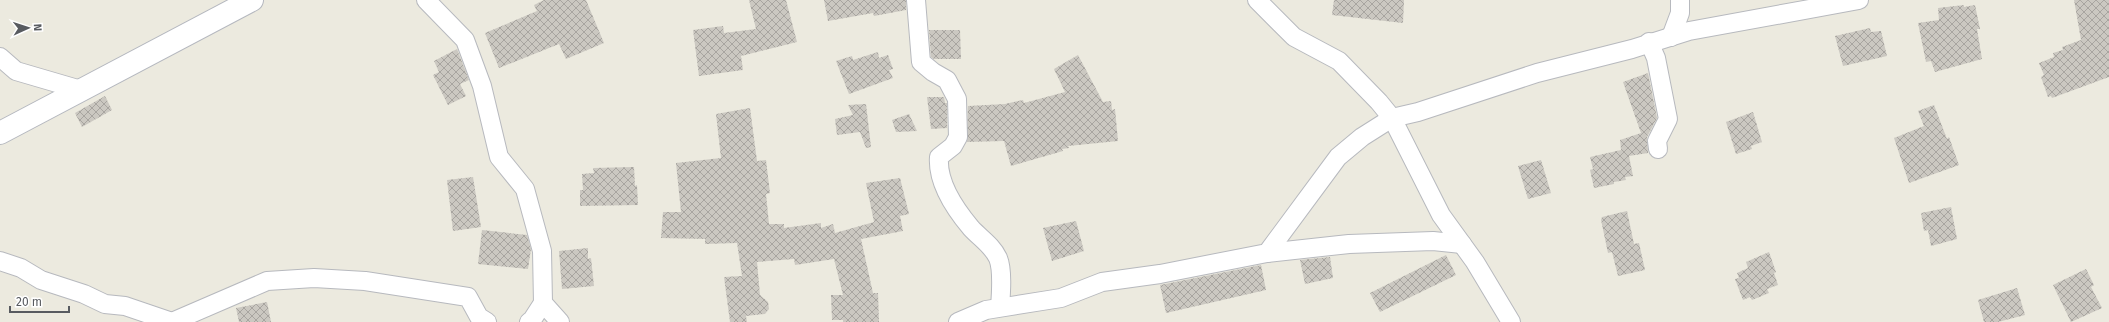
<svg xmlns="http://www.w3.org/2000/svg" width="2109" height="322" viewBox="0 0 2109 322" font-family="'Fira Sans',sans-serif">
<defs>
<pattern id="building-cross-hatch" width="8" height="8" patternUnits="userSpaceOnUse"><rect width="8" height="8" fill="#cbc8c1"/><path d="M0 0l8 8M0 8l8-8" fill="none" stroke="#a8a5a0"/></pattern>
</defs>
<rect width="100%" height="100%" fill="#eceadf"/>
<g fill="url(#building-cross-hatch)">
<path d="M544 0H586L604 43 566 59 559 44 499 68 485 33 537 11 534 5Z"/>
<path d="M749 0H786L797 42 741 56 743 70 699 76 693 30 723 26 724 33 756 29Z"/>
<path d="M824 0H906V10L874 16 873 13 828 21Z"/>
<path d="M1334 0H1404L1403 23 1332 15Z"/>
<path d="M2074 0H2109V77L2052 98 2051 96 2048 97 2041 77 2044 75 2039 63 2054 57 2053 53 2063 50 2062 47 2081 40Z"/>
<path d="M1964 5V7L1975 5 1980 29H1977L1982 59 1935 72 1931 61 1926 62 1918 23 1939 20 1938 8Z"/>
<path d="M1870 28 1871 32 1881 31 1887 56 1843 66 1835 36Z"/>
<path d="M929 30H960L961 59H934L931 57Z"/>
<path d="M457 49 469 80 460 84 466 96 448 105 433 75 439 72 434 61Z"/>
<path d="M878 52 879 58 888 55 893 69 889 70 893 78 849 94 836 61 852 56 853 60Z"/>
<path d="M1078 55 1103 102 1111 101 1112 110 1115 109 1118 141 1068 146 1069 148 1062 149 1063 151 1011 166 1004 141 967 142 968 106 1005 104 1023 100 1024 103 1065 92 1054 69Z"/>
<path d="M1648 73 1657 118 1647 137 1648 153 1629 156 1633 176 1625 177 1626 180 1614 182V184L1594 188 1590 170 1593 169 1590 157 1621 150 1620 140 1641 133 1623 82Z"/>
<path d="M105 96 112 110 82 127 75 113Z"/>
<path d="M927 97H944L945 103H947V128L931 129Z"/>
<path d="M866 104 871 147 866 148 860 132 837 135 835 119 853 115 848 105Z"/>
<path d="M1934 105 1947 139 1949 137 1959 165 1909 183 1894 138 1924 126 1918 111Z"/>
<path d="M750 108 757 161 766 160 770 193 766 194 769 224H784V228L821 223V228L833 224 835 233 874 222 866 183 900 178 909 214 900 216 903 231 861 239 873 293H878L879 322H843V320H832L831 295H843L834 259 795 265 794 259 757 262 760 295 768 302 769 309 765 314 746 316 747 322H730L724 277 742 276 737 243 705 244V239L661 238 663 212H681L676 163 721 158 716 114Z"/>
<path d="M1753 112 1762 142 1751 146 1752 149 1736 154 1726 122Z"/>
<path d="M909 114 917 131 896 132 892 120Z"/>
<path d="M1541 160 1551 193 1528 199 1518 166Z"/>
<path d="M634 167 635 186 637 185 638 205 580 206V190H583L582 174 594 173 593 168Z"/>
<path d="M473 177 481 227 453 231 447 180Z"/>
<path d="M1951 207 1957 239 1931 246 1928 230 1924 231 1921 213Z"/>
<path d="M1627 211 1634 244 1639 243 1645 270 1618 276 1612 252 1608 253 1601 220 1602 217Z"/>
<path d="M1076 221 1084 251 1052 261 1043 228Z"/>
<path d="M482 230 527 235 531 249 528 269 478 264Z"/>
<path d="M588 248V259L591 258 594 286 562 289 559 251Z"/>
<path d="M1769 252 1776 272 1774 273 1778 285 1767 289 1769 293 1752 300 1750 297 1743 300 1735 279 1739 278 1737 273 1748 268 1746 262Z"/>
<path d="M1446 255 1456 275 1380 312 1370 293Z"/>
<path d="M1330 257 1333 278 1305 284 1300 260Z"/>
<path d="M1261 265 1266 290 1166 313 1160 285Z"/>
<path d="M2086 269 2094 285 2091 287 2102 308 2071 322 2053 285Z"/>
<path d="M2017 288 2025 315 1998 322H1984L1978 300Z"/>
<path d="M267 302 271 322H239L236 308Z"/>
</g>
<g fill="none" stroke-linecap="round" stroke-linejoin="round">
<g stroke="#b7b9be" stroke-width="20">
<g id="minor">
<path d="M426 0 465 40 482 86 499 157 525 189 542 251 543 303 560 322"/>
<path d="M916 0 921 62 933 72 947 80 957 99 958 137 953 146 939 157C937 182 955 209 971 228 980 238 992 245 998 258 1003 270 1001 294 1000 307"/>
<path d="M1257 0 1294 37 1339 61 1379 102 1392 118 1441 215 1475 262 1511 322"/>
<path d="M1671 37 1680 13V0"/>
<path d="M1649 42 1656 58 1668 119 1657 141 1658 149"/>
<path d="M0 57 16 71 81 90"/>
<path d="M1267 253 1349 244 1433 241 1462 244"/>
<path d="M0 261 21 268 41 280 84 294 105 304 125 306 172 322"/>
<path d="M172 322 267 281 314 278 365 281 468 297 479 317 487 322"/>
<path d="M529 322 532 320 543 303"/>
<path d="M958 322 986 310 1061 298 1102 282 1160 274 1267 253 1338 157 1362 137 1392 118 1418 112 1537 73 1632 49 1689 31 1859 0"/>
</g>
</g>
<g stroke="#b5b8bf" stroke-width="24">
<path id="secondary" d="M0 133 252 0"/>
</g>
<use href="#minor" stroke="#fff" stroke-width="18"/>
<use href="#secondary" stroke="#fff" stroke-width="22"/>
</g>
<g transform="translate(28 28) rotate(87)" stroke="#ffffff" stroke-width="3" paint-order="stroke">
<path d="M0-3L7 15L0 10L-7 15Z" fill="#585b60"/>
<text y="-6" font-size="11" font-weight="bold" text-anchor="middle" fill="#585b60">N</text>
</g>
<path d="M10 306v6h59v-6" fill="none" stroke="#585b60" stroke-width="2"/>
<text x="16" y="306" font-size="12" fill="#585b60" stroke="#ffffff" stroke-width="3" paint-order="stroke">20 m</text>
</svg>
